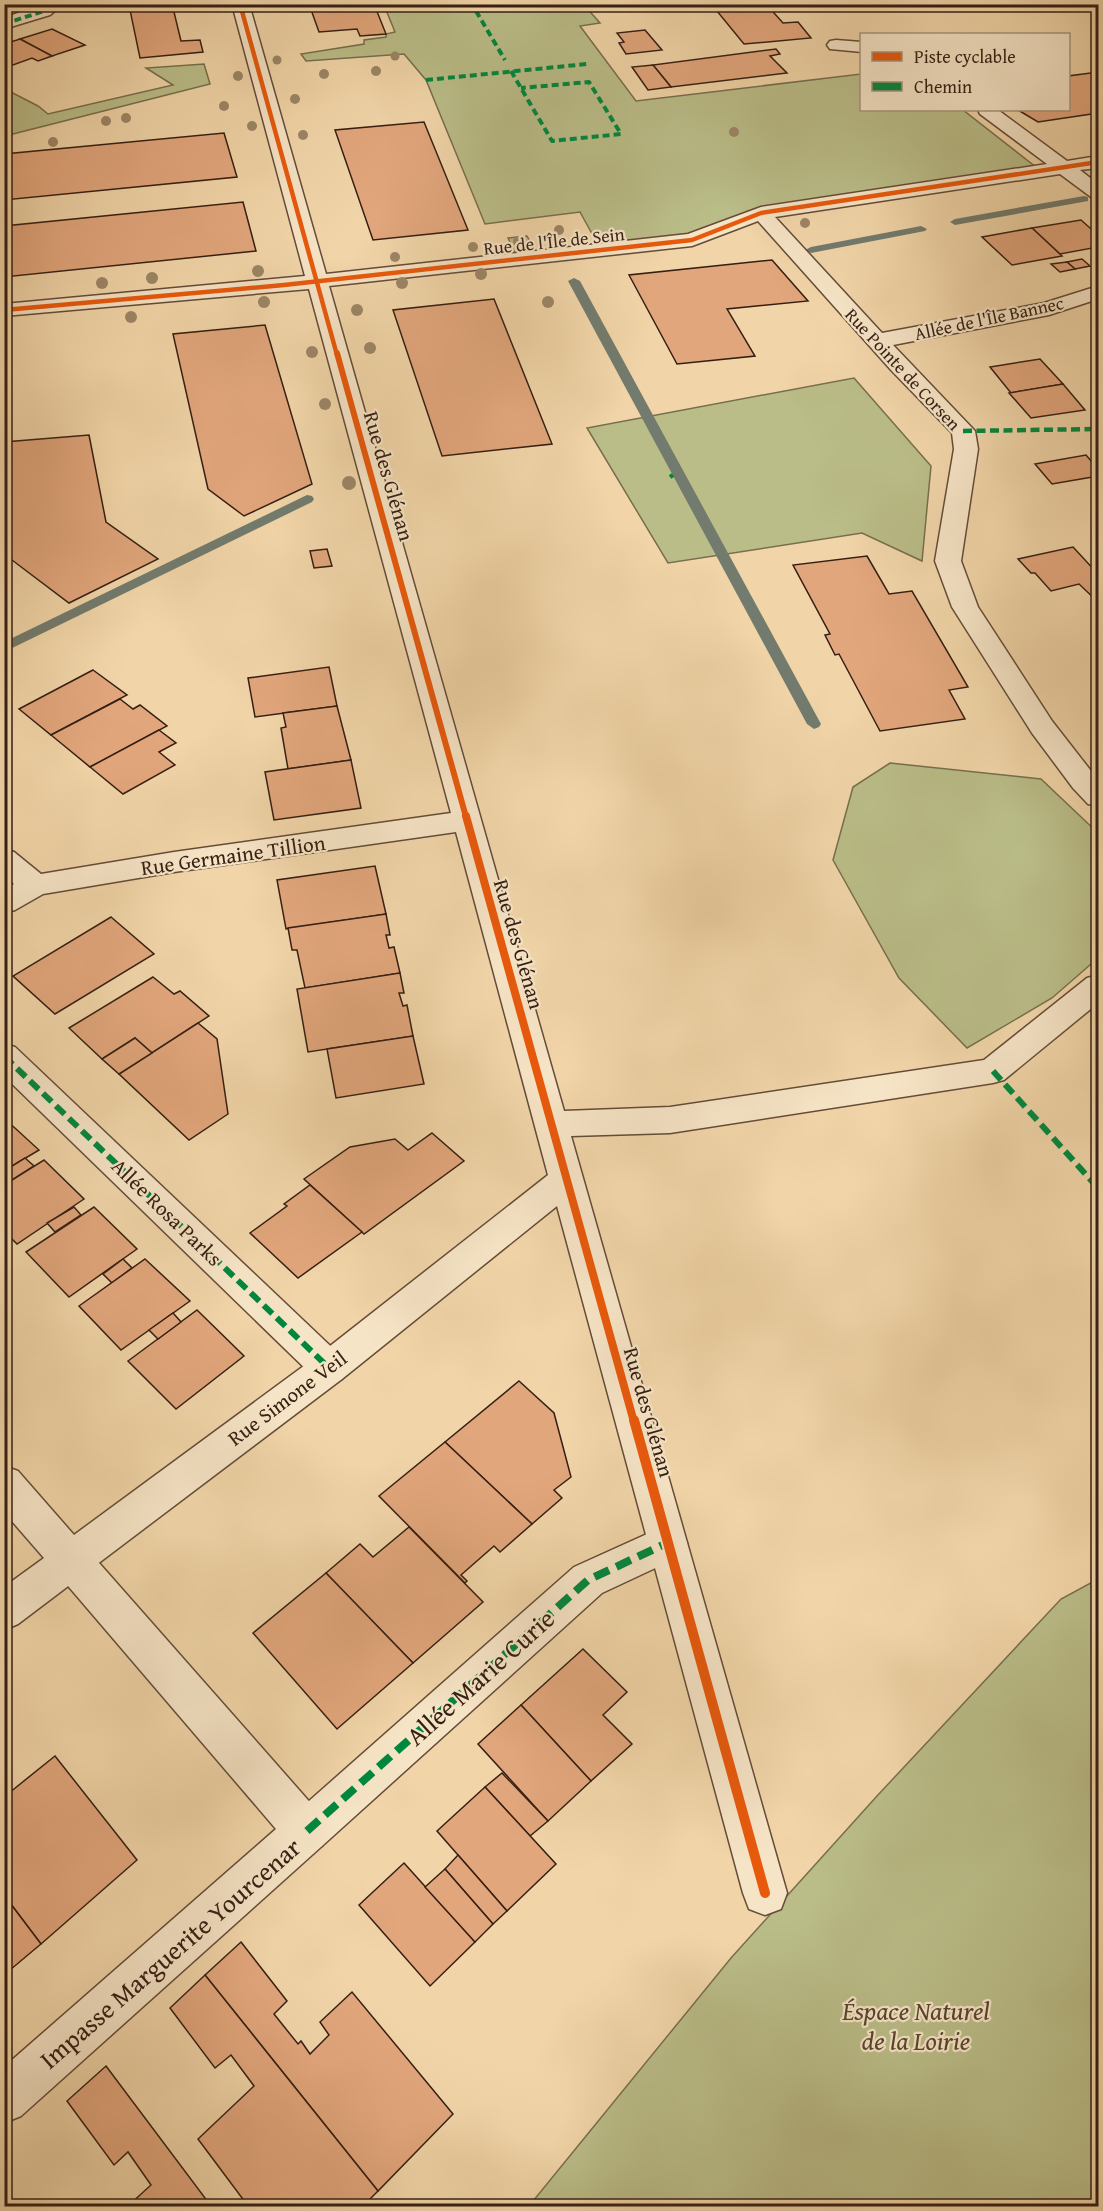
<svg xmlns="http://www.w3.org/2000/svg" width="1103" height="2211" viewBox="0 0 1103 2211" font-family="'Gentium Book Plus',serif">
<rect width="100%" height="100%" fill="#f1d5a8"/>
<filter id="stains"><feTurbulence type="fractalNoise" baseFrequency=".00333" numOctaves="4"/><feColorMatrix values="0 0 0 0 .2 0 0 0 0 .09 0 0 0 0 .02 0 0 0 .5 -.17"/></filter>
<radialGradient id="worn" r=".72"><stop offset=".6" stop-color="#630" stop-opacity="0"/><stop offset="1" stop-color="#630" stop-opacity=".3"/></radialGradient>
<g fill="#babd88" stroke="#786e4e" stroke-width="1.5">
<path d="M384 5H584L600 23 580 26 636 101 861 74 862 110H963L1041 171 761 213 692 240 601 250 580 212 485 224 426 80 404 54 306 61 301 54 364 44V40L386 37V34L395 32Z"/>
<path d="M204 64 210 84 5 136V106L10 104 5 101V89L38 106 48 114 173 85 146 68Z"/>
<path d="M527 236 539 257 518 260 508 238Z"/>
<path d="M854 378 931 466 922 561 862 533 668 563 587 428Z"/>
<path d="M890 763 1041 779 1098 833V958L1052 998 967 1048 899 978 833 860 853 787Z"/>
<path d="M1098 1579V2206H529L731 1958 877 1796 1061 1599Z"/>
</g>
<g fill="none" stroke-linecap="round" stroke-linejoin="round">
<g fill="#727b6e" fill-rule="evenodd">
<path d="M1084 196 1088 197V201L955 225 950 222 955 219Z"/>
<path d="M921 226 927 229 925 231 811 253 805 250 811 247Z"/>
<path d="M574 278 580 281 821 724 819 727 814 729 807 724 568 281Z"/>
<path d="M307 495 312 496 314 499 312 502 4 652V642Z"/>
</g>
</g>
<g fill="#e2a67c" stroke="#351f13" stroke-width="1.5">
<path d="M139 4H191L173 8 181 41 200 40 203 52 140 58 130 10 140 9Z"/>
<path d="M309 4H374L386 34 360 36 357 29 319 32Z"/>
<path d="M766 4 783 23 798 22 811 38 744 44 712 5Z"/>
<path d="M925 4H966L950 9 942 6 931 9Z"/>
<path d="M52 29 85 45 52 56 20 39Z"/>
<path d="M645 30 662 50 626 54 619 43 624 42 617 33Z"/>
<path d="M20 39 52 56 38 61 32 58 13 65 4 60V44Z"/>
<path d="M776 49 780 54 770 56 787 73 671 87 653 65Z"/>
<path d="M653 65 671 87 648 90 632 67Z"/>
<path d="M1098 72V113L1038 122 1018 110H1068V76Z"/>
<path d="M424 122 468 230 373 240 335 130Z"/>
<path d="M224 133 237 177 4 200V154Z"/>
<path d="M243 202 256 251 4 277V226Z"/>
<path d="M1081 220 1098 235V247L1060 254 1032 228Z"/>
<path d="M1032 228 1062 256 1012 265 982 237Z"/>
<path d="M1082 259 1090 266 1075 269 1067 262Z"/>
<path d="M772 260 808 301 727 309 755 356 677 364 629 275Z"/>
<path d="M1067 262 1075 269 1060 272 1051 264Z"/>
<path d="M494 299 552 444 442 456 393 310Z"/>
<path d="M265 325 312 484 244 516 208 489 173 334Z"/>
<path d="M1040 359 1063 384 1011 393 990 367Z"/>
<path d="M1063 384 1085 410 1031 418 1009 393Z"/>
<path d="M89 435 106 522 158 559 69 603 4 554V442Z"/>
<path d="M1086 455 1098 469V476L1052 484 1035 464Z"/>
<path d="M1073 547 1098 574V602L1079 584 1051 591 1035 573H1031L1018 559Z"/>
<path d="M327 549 332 566 314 568 310 551Z"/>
<path d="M867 556 889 594 912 591 968 687 949 690 965 719 880 731 839 654 835 655 825 635 830 634 793 565Z"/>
<path d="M329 667 337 706 255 717 248 678Z"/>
<path d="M93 670 127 695 51 735 19 709Z"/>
<path d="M120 699 133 709 140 705 167 726 90 767 51 735Z"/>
<path d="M337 706 351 760 288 769 281 728 286 727 283 713Z"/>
<path d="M159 730 176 743 159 752 175 765 123 794 90 767Z"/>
<path d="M351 760 361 808 274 820 265 772Z"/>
<path d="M375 866 386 914 286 929 277 880Z"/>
<path d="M386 914 390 935H386L389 948 394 947 400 973 305 988 297 950H292L288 928Z"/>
<path d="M111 917 154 954 55 1014 13 976Z"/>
<path d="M400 973 404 993H399L403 1006 407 1005 413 1036 308 1052 297 989Z"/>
<path d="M153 977 174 994 180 991 209 1016 152 1053 135 1038 102 1059 69 1028Z"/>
<path d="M198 1023 217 1039 228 1114 189 1140 119 1074Z"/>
<path d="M413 1036 424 1084 336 1098 327 1049Z"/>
<path d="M135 1038 152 1053 119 1074 102 1059Z"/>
<path d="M4 1118 39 1150 4 1171Z"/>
<path d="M432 1133 464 1161 364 1234 304 1179 350 1147 395 1139 408 1150Z"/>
<path d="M25 1158 34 1166 9 1182 4 1178V1171Z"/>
<path d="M44 1160 84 1199 17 1244 4 1231V1185Z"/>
<path d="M310 1185 362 1232 298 1278 250 1233 287 1206 284 1204Z"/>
<path d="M74 1207 81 1215 55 1232 47 1223Z"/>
<path d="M94 1207 137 1249 69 1297 26 1252Z"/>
<path d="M123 1259 132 1268 112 1283 103 1274Z"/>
<path d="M145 1259 190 1301 121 1350 79 1306Z"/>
<path d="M197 1310 244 1356 176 1409 128 1361Z"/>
<path d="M173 1313 181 1322 158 1339 149 1330Z"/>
<path d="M519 1381 554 1413 571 1477 554 1490 562 1498 532 1524 445 1442Z"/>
<path d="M445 1442 532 1524 500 1552 494 1546 461 1575 467 1581 465 1583 379 1496Z"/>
<path d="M409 1527 483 1602 413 1663 326 1573 360 1544 373 1557Z"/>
<path d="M326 1573 413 1663 337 1729 253 1633Z"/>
<path d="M583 1649 627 1692 603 1715 632 1744 591 1781 521 1705Z"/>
<path d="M521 1705 591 1781 548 1821 478 1744Z"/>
<path d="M55 1756 137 1860 41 1944 4 1895V1797Z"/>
<path d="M502 1773 548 1821 530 1836 485 1787Z"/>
<path d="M485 1787 556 1864 507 1911 437 1831Z"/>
<path d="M458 1855 507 1911 493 1924 445 1869Z"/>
<path d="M404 1863 475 1942 430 1986 359 1905Z"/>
<path d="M445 1869 493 1924 475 1942 425 1887Z"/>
<path d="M4 1895 41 1944 4 1975Z"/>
<path d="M241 1942 287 2001 274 2014 298 2044 301 2041 310 2054 329 2035 320 2022 352 1992 453 2114 378 2191 205 1975Z"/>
<path d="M205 1975 378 2191 363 2206H248L198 2139 254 2086 231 2055 215 2068 170 2008Z"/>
<path d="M106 2066 211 2206H128L151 2185 128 2152 114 2165 67 2101Z"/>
</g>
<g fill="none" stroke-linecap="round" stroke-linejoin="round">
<g stroke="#644c38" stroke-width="3">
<g id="service">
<path d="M836 40 862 42V52L830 49 827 45 830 41Z"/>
<path d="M71 1542 85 1547 322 1816 329 1831 322 1846 21 2116 4 2123V2067L276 1829 57 1573 51 1560 57 1547Z"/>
</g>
</g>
<g stroke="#644c38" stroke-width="3">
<g id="pedestrian">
<path d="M4 1044 15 1047 342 1357 347 1368 342 1379 329 1384 316 1379 4 1076Z"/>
<path d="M667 1525 681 1530 687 1543 681 1556 602 1593 322 1846 307 1853 292 1846 285 1831 292 1816 574 1567Z"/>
</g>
</g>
<g stroke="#644c38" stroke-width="3">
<g id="minor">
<path d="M43 4H63L50 15 4 29V18Z"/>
<path d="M232 4H249L326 274 688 234 761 207 1047 164 980 114 978 110H998L1067 161 1098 156V168L1080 170 1098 184V199L1091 197 1060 174 775 217 882 333 1044 303 1098 286V299L1049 315 893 345 975 431 978 449 961 561 978 607 1052 721 1098 780V806L1088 804 1073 788 1032 733 952 607 935 561 954 449 952 433 891 370 758 221 692 246 329 286 564 1111 670 1107 984 1060 1087 978 1098 975V1003L1004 1080 993 1083 670 1133 571 1136 787 1893 781 1909 765 1915 749 1909 743 1893 557 1206 342 1379 18 1624 4 1630V1587L44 1558 4 1512V1466L18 1471 74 1535 316 1357 548 1175 456 832 174 872 43 894 15 910 4 913V889L14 884 4 875V849L14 852 41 874 174 852 451 813 309 289 4 316V304L305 276Z"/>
</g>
</g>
<use href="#service" fill="#f6e4c6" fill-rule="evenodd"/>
<use href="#pedestrian" fill="#f6e4c6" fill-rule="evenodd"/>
<use href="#minor" fill="#f6e4c6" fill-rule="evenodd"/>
<g stroke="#00873e" stroke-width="4" stroke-dasharray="7 4" stroke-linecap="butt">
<path d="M476 11 505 60"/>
<path d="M4 24 44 11 55 4"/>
<path d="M511 71 552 141 621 134 589 82 521 88"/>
<path d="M426 80 587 64"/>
</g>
<g stroke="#00873e" stroke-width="4.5" stroke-dasharray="9 4.5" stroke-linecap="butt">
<path d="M963 431 1098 429"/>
<path d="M670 477 673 475"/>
</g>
<g stroke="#00873e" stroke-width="6" stroke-dasharray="12 6" stroke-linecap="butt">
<path d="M4 1056 329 1368"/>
<path d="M993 1071 1098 1188"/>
</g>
<path stroke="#00873e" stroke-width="8" stroke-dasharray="16 8" stroke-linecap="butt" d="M307 1831 588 1580 667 1543"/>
<g stroke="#f6e4c6" stroke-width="7">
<g id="cycleway-far3">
<path d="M240 4 337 355"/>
<path d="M4 310 284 285 692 240 761 213 1098 162"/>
</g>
</g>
<g stroke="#f6e4c6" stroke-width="9">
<path id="cycleway-far2" d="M337 353 466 817"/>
</g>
<g stroke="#f6e4c6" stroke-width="11">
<path id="cycleway-far1" d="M466 816 634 1422"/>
</g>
<g stroke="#f6e4c6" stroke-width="14">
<path id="cycleway" d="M634 1420 765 1893"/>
</g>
<use href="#cycleway-far3" stroke="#e8590c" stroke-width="4.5"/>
<use href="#cycleway-far2" stroke="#e8590c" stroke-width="6"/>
<use href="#cycleway-far1" stroke="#e8590c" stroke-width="8"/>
<use href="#cycleway" stroke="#e8590c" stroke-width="10"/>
</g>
<g fill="#9c8666">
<circle cx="395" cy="56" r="4.5"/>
<circle cx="277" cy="60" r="4.5"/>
<circle cx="376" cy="71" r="5"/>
<circle cx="324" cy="74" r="5"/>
<circle cx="238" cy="76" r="5"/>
<circle cx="295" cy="99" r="5"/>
<circle cx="224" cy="106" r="5"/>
<circle cx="126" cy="118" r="5"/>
<circle cx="106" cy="121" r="5"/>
<circle cx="252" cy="126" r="5"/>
<circle cx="734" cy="132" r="5"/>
<circle cx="303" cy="135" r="5"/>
<circle cx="53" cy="142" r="5"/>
<circle cx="805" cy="223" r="5"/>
<circle cx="559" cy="230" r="5"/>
<circle cx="518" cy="241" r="5"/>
<circle cx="473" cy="247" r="5"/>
<circle cx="395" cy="257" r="5"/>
<circle cx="258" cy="271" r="6"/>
<circle cx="481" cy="274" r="6"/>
<circle cx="152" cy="278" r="6"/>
<circle cx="102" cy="283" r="6"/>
<circle cx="402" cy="283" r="6"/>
<circle cx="264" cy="302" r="6"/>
<circle cx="548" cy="302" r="6"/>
<circle cx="357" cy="310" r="6"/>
<circle cx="131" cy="317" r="6"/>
<circle cx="370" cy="348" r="6"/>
<circle cx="312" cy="352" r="6"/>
<circle cx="325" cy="404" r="6"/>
<circle cx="349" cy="483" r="7"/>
</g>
<g text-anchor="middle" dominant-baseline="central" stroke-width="4.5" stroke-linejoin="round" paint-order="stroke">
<g font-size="18" fill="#351f13" stroke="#f6e4c6">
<text transform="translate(554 241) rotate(-6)">Rue de l'Île de Sein</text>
<text transform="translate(989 318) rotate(-12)">Allée de l'Île Bannec</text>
<text transform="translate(903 369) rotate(47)">Rue Pointe de Corsen</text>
</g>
<g font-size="21" fill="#351f13" stroke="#f6e4c6">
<text transform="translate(389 476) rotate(74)">Rue des Glénan</text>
<text transform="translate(233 855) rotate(-8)">Rue Germaine Tillion</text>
<text transform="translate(519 944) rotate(74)">Rue des Glénan</text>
<text transform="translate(167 1212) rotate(44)">Allée Rosa Parks</text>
<text transform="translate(287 1398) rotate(-37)">Rue Simone Veil</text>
<text transform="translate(649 1412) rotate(74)">Rue des Glénan</text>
</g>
<g font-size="26" fill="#351f13" stroke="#f6e4c6">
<text transform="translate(480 1677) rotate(-42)">Allée Marie Curie</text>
<text transform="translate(170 1953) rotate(-41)">Impasse Marguerite Yourcenar</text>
</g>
<g font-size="26" font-style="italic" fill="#564630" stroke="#f6e4c6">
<text x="916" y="2010">Éspace Naturel<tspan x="916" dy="30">de la Loirie</tspan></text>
</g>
</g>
<rect width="1103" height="2211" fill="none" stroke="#f1d5a8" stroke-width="24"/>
<rect x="6" y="6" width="1091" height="2199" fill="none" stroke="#351f13" stroke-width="3"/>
<rect x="12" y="12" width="1079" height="2187" fill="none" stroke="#351f13" stroke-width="1.5"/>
<rect x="860" y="33" width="210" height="78" fill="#f6e4c6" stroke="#a9957e" stroke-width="1.5"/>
<rect x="872" y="52" width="30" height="9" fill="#e8590c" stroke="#a9957e" stroke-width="1.5"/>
<text x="914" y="63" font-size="18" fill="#351f13">Piste cyclable</text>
<rect x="872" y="82" width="30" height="9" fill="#00873e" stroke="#a9957e" stroke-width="1.5"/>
<text x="914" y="93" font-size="18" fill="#351f13">Chemin</text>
<rect width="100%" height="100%" filter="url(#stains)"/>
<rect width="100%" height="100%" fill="url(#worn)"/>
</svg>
